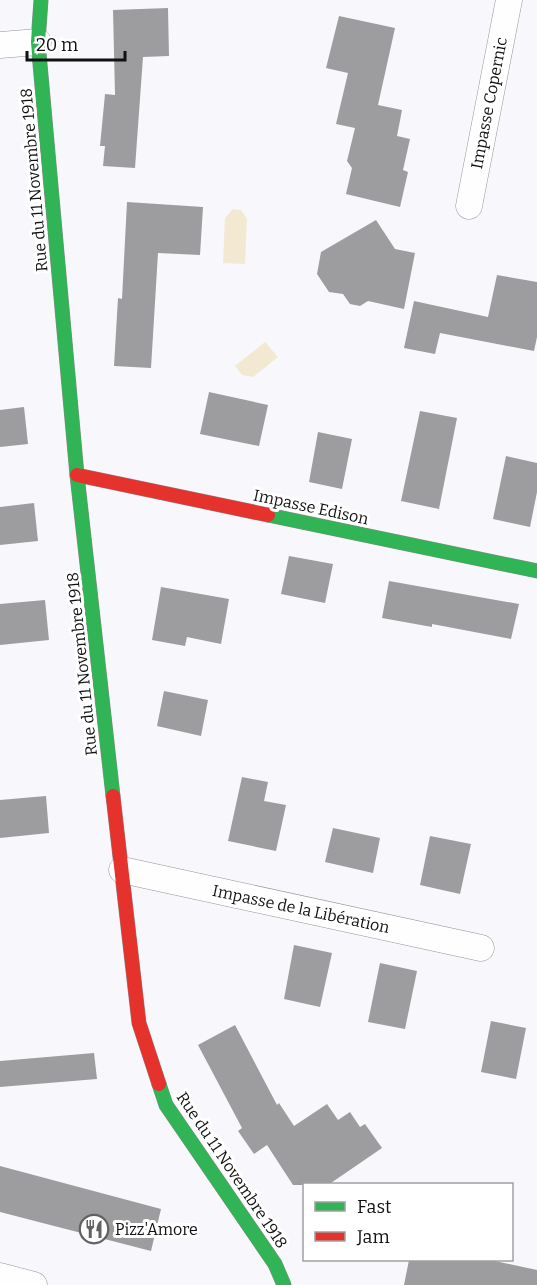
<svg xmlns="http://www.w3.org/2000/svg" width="537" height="1285" viewBox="0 0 537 1285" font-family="Bitter,serif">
<rect width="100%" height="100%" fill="#f8f8fc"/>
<g fill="#f3e8d1">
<path d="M233 209 241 210 247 219 245 264 223 263 225 218Z"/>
<path d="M265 342 278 357 253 377 242 375 235 366Z"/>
</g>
<g fill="#9d9da0">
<path d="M168 8 169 56 143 57 135 168 103 166 105 146H100L105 94 115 95 113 10Z"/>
<path d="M339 16 395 28 378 105 402 110 397 136 410 139 403 170 408 172 400 207 346 194 352 168 347 161 355 128 336 124 348 73 326 68Z"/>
<path d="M127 202 203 207 200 255 158 253 151 368 114 366 118 298 122 299Z"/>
<path d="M376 220 395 249 415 253 404 309 368 301 360 306 350 304 343 294 329 292 317 274 321 252Z"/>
<path d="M497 275 537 282V337L534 351 440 333 435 354 404 348 414 301 488 317Z"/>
<path d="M209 392 268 405 259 446 200 434Z"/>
<path d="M24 407 28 444 0 447V410Z"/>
<path d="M420 411 457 418 439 509 401 501Z"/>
<path d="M318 432 352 439 342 489 309 482Z"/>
<path d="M506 456 537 463V492L530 527 493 519Z"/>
<path d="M34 503 38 541 0 545V507Z"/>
<path d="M289 556 333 564 325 603 281 594Z"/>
<path d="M389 581 519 604 511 639 432 624V627L382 618Z"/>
<path d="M161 587 229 599 221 644 187 637 185 646 152 640Z"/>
<path d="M45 600 49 640 0 645V604Z"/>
<path d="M164 691 208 700 201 736 157 726Z"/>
<path d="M242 777 268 782 264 801 286 805 276 851 228 841Z"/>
<path d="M46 796 49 833 0 838V800Z"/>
<path d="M333 828 380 838 373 873 325 862Z"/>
<path d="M430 836 471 844 460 894 420 885Z"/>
<path d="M294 945 332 953 320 1007 284 999Z"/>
<path d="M380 963 417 971 405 1029 368 1022Z"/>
<path d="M491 1021 526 1028 516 1079 481 1072Z"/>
<path d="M235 1025 277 1105 279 1103 294 1126 327 1104 338 1120 350 1112 360 1127 365 1124 382 1148 328 1185H293L267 1145 254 1154 238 1131 242 1128 198 1045Z"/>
<path d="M94 1053 97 1079 0 1087V1061Z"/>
<path d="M0 1166 161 1209 151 1251 0 1212Z"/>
<path d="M409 1260H490L537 1270V1285H404Z"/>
</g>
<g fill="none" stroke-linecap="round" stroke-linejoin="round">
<g stroke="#959597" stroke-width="27">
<g id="street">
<path d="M0 45 38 42"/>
<path d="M469 206 509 0"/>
<path d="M122 870 481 948"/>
<path d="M0 1276 34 1285"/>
</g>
</g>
<g stroke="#8c8c8d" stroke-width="15">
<g id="fast">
<path d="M41 0 38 42 77 475 113 796"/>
<path d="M268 515 537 571"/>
<path d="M159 1084 166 1105 275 1264 284 1285"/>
</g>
</g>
<g stroke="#8c8c8d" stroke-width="15">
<g id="jam">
<path d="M77 475 268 515"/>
<path d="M113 796 139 1023 159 1084"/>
</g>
</g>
<use href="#street" stroke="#fefeff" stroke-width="26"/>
<use href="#fast" stroke="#30b455" stroke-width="14"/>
<use href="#jam" stroke="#e5322d" stroke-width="14"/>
</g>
<defs>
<g id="restaurant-ring" transform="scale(1.5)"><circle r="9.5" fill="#fff" stroke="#626263" stroke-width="1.5"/><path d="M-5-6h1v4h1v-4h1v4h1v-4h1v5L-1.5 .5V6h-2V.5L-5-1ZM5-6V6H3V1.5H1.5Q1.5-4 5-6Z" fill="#626263"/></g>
</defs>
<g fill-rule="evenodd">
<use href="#restaurant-ring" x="94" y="1229"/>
</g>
<g text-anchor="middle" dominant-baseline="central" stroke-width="6" stroke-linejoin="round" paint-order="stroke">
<g font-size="16" fill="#111" stroke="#fff">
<text transform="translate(489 103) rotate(-79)">Impasse Copernic</text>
<text transform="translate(34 180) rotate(-95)">Rue du 11 Novembre 1918</text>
<text transform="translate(311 507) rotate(12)">Impasse Edison</text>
<text transform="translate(82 664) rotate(-96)">Rue du 11 Novembre 1918</text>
<text transform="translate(301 909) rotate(12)">Impasse de la Libération</text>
<text transform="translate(232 1170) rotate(56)">Rue du 11 Novembre 1918</text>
</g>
<g font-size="16" fill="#111" stroke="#fff" text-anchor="start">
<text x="115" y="1229">Pizz'Amore</text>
</g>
</g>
<rect x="303" y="1183" width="210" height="78" fill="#ffffff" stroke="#a0a0a0" stroke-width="1.5"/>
<rect x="315" y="1202" width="30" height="9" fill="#30b455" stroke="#a0a0a0" stroke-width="1.5"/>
<text x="357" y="1213" font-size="18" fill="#111111">Fast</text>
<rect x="315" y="1232" width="30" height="9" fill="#e5322d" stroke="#a0a0a0" stroke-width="1.5"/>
<text x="357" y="1243" font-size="18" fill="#111111">Jam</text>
<path d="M27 51v9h98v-9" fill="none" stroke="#111111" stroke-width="3"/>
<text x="36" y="51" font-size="18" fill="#111111" stroke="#ffffff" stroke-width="4.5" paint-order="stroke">20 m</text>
</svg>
